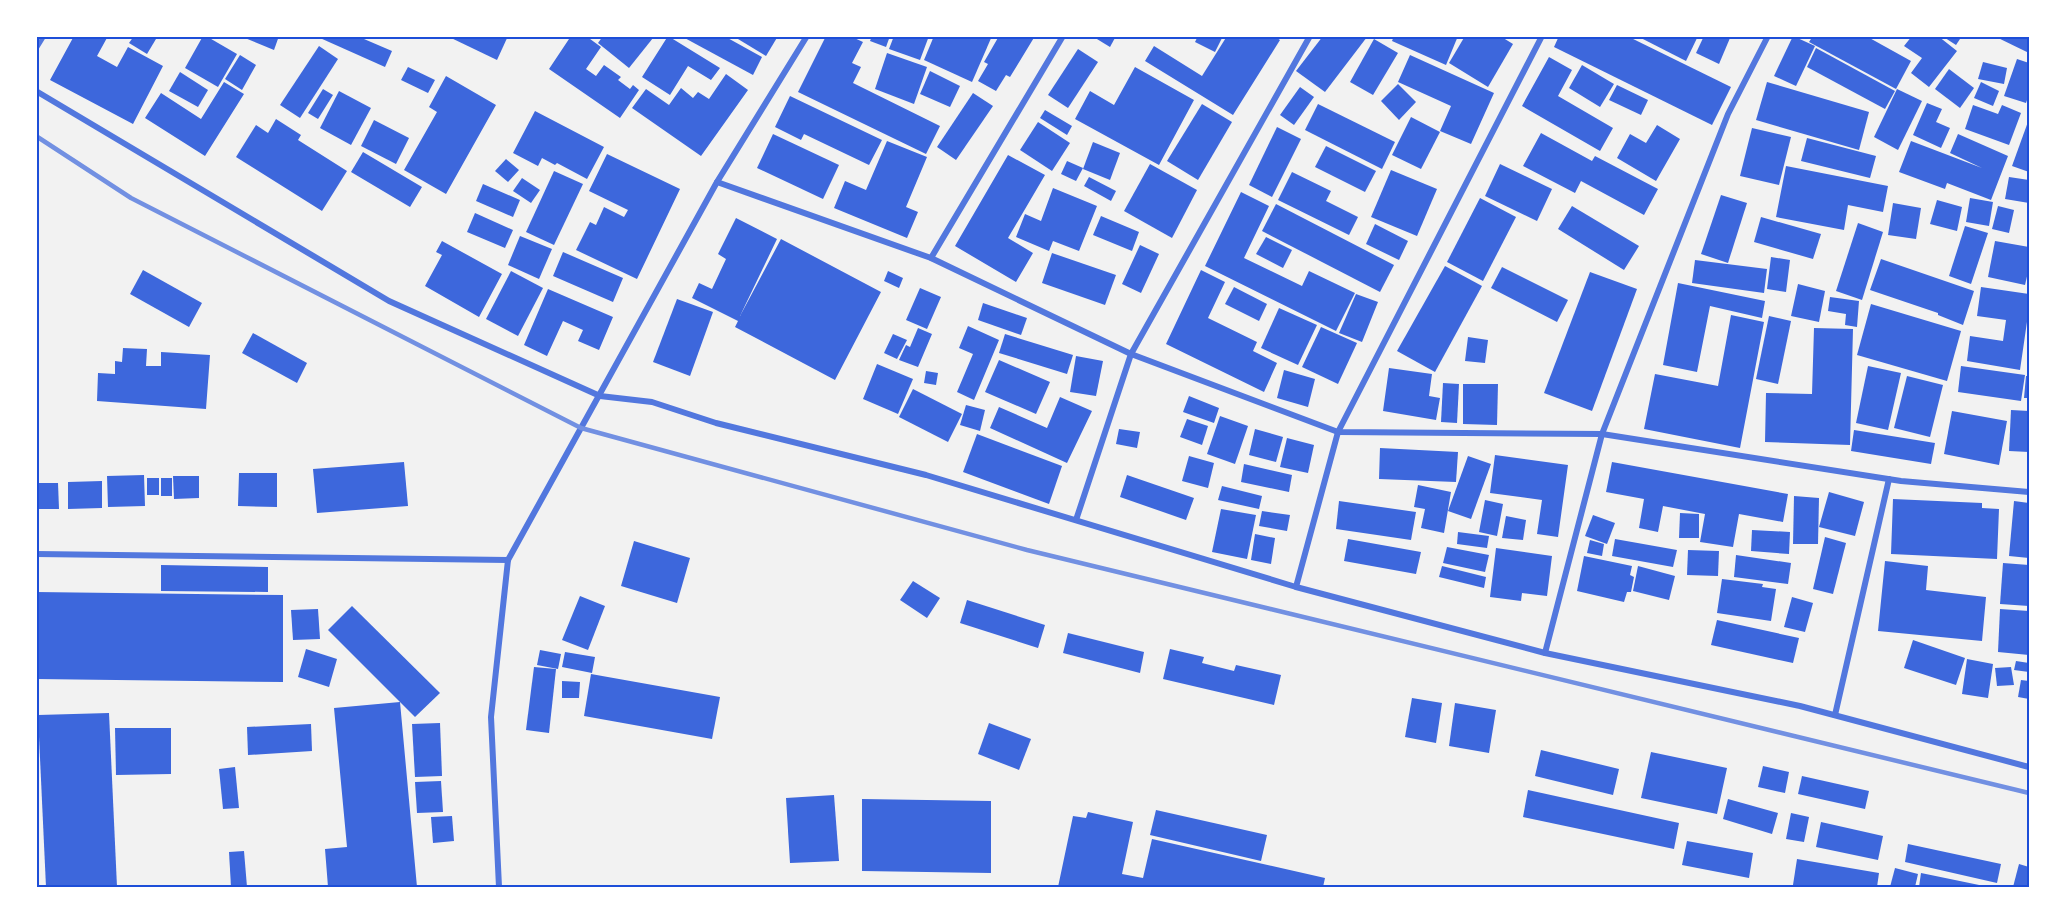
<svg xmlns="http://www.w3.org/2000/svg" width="2065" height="923" viewBox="0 0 2065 923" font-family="'Golos Text',sans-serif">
<rect width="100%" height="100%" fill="#f2f2f2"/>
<g fill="#3d67dc">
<path d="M74 36H108L97 56 117 67 128 47 163 66 133 124 50 80Z"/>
<path d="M134 36H152L156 39 147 54 129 43Z"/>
<path d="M203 36H206L237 54 218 87 185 68Z"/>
<path d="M240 36H279L274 50Z"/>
<path d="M321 36H357L392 51 385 67 320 38Z"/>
<path d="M447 36H508L497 60Z"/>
<path d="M571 36H586L601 47 586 69 596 76 604 65 621 77 618 80 630 89 633 85 639 90 620 118 549 69Z"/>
<path d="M603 36H650L653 38 629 68 598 43Z"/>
<path d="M668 36 720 68 711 80 688 66 670 95 642 77Z"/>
<path d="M681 36H724L762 57 753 75Z"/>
<path d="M733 36H778L766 56Z"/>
<path d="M826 36H850L863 42 852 63 861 67 853 83 940 126 926 154 798 92Z"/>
<path d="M872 36H890L886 47 870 41Z"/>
<path d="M894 36H929L920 60 889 49Z"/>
<path d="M934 36H992L972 82 924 60Z"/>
<path d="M999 36H1035L1010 77 1006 75 996 91 978 81 988 64 984 62Z"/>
<path d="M1092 36H1116L1110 47Z"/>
<path d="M1198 36H1223L1215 52 1195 42Z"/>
<path d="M1227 36H1274L1280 40 1233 115 1145 61 1154 46 1202 76Z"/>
<path d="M1323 36 1367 37 1325 92 1296 71Z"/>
<path d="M1394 36H1458L1446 65 1392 41Z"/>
<path d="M1465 36H1500L1513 44 1488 87 1449 63Z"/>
<path d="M1559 36H1627L1731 87 1712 125 1554 47Z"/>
<path d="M1637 36H1698L1686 61Z"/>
<path d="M1704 36H1725L1730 38 1719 64 1696 53Z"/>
<path d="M1793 36 1815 46 1796 86 1774 76Z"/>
<path d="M1813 36H1866L1911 61 1896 89 1809 42Z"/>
<path d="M1912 36H1938L1957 51 1929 87 1911 73 1922 58 1904 46Z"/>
<path d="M1942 36H1962L1956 45Z"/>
<path d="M1994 36H2029V53Z"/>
<path d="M1374 39 1398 53 1373 95 1350 82Z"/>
<path d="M319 46 338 59 300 118 280 105Z"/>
<path d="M1816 48 1895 91 1885 109 1807 67Z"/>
<path d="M1078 49 1098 62 1068 108 1048 95Z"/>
<path d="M887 53 927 67 914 104 875 89Z"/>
<path d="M240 55 256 65 242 90 225 79Z"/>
<path d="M1410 55 1494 93 1471 144 1440 131 1451 106 1398 82Z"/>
<path d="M1549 57 1572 70 1558 96 1613 128 1600 151 1522 106Z"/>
<path d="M2017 59 2029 63V94L2026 103 2004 96Z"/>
<path d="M1983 62 2007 68 2004 84 1978 79Z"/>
<path d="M1582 65 1614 84 1600 107 1569 88Z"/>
<path d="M408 67 435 80 428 93 401 80Z"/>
<path d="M1135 67 1194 100 1159 165 1075 119 1090 91 1114 105Z"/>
<path d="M1949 69 1974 88 1960 108 1935 89Z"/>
<path d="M930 71 960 86 950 107 920 94Z"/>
<path d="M180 72 208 90 198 107 169 91Z"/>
<path d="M726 74 748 90 701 156 632 108 646 89 669 105 681 88 693 98 698 92 709 99Z"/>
<path d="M446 76 496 105 446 194 404 170 437 112 429 107Z"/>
<path d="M224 82 244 94 205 156 145 118 161 93 201 119Z"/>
<path d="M1767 82 1869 112 1859 150 1756 120Z"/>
<path d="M1981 82 1999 91 1993 106 1974 98Z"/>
<path d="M1398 84 1416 102 1399 120 1381 101Z"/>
<path d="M1617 85 1648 100 1641 115 1609 100Z"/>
<path d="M1300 87 1314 97 1294 125 1280 115Z"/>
<path d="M323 89 333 95 318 119 308 113Z"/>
<path d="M1897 89 1922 101 1898 150 1874 137Z"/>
<path d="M339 91 371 108 351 145 320 128Z"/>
<path d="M973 93 993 106 956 160 937 147Z"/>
<path d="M790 96 882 140 869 165 804 134 801 140 775 127Z"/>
<path d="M1927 103 1942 109 1936 122 1950 128 1941 148 1913 135Z"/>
<path d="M1202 104 1232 122 1198 180 1167 161Z"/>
<path d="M1318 104 1395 142 1382 169 1305 130Z"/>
<path d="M1973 105 1998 114 2002 105 2021 113 2009 145 1965 129Z"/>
<path d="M1045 110 1072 126 1067 135 1040 118Z"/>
<path d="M535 111 604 147 587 179 557 163 555 165 542 158 538 166 513 153Z"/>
<path d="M1411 117 1440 132 1421 169 1392 155Z"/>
<path d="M276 119 301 135 298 140 347 171 322 211 236 157 256 125 268 133Z"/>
<path d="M2029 119V172L2012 166Z"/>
<path d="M374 120 409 138 396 164 361 146Z"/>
<path d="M1038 122 1070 143 1052 171 1020 150Z"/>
<path d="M1657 125 1680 139 1656 181 1617 158 1630 134 1646 143Z"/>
<path d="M1277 127 1301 139 1272 197 1249 185Z"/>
<path d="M1752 128 1791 137 1779 185 1740 176Z"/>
<path d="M1541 133 1592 161 1595 156 1658 189 1644 215 1581 181 1575 193 1523 166Z"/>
<path d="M773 134 839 165 823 199 757 168Z"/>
<path d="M1958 134 2008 156 1991 200 1947 183 1945 189 1899 172 1911 141 1982 168 1950 153Z"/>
<path d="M1807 138 1876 156 1870 178 1801 161Z"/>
<path d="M887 141 927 157 906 207 918 212 907 238 834 208 845 181 866 190Z"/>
<path d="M1093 142 1120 153 1110 180 1083 169Z"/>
<path d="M1326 146 1376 171 1365 192 1315 167Z"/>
<path d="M363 152 422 187 410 207 351 172Z"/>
<path d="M607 154 680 189 637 279 576 250 590 222 596 225 604 207 624 217 628 210 589 191Z"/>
<path d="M1008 155 1045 175 1008 238 1033 253 1016 282 955 246Z"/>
<path d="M506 159 519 170 508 182 495 171Z"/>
<path d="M1067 161 1083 168 1076 181 1061 174Z"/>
<path d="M1150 164 1197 190 1172 238 1124 211Z"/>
<path d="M1500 164 1552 189 1537 221 1485 196Z"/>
<path d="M1786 166 1888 186 1883 212 1848 205 1844 230 1776 217Z"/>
<path d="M1391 170 1437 189 1417 236 1371 217Z"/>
<path d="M554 171 583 184 554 245 526 232Z"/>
<path d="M1292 172 1331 191 1326 201 1358 217 1349 235 1278 200Z"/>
<path d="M1089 177 1116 191 1111 201 1084 186Z"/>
<path d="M2009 177 2029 180V203L2005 199Z"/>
<path d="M522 178 540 190 531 203 513 191Z"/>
<path d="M483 184 520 200 513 217 476 201Z"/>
<path d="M1053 188 1097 206 1079 251 1053 241 1049 251 1016 237 1025 214 1041 221Z"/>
<path d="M1241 192 1269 206 1244 258 1302 286 1309 271 1355 293 1336 331 1205 266Z"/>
<path d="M1721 195 1747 203 1728 263 1701 254Z"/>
<path d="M1480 198 1516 217 1483 281 1447 262Z"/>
<path d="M1970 198 1993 202 1989 226 1966 222Z"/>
<path d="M1937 200 1962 207 1957 231 1930 224Z"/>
<path d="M1893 203 1921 208 1916 239 1888 235Z"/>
<path d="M1276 204 1394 265 1380 292 1262 231Z"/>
<path d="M1572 206 1639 246 1624 270 1558 229Z"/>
<path d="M1998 206 2014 210 2009 233 1992 229Z"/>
<path d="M475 213 513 230 505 248 467 232Z"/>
<path d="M1101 216 1139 232 1132 251 1093 235Z"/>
<path d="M1761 217 1821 234 1813 259 1754 242Z"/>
<path d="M736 218 777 239 740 316 781 239 881 292 835 380 735 327 738 321 692 298 699 283 712 289 726 259 718 254Z"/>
<path d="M1858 223 1883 232 1862 300 1836 291Z"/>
<path d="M1375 224 1408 241 1399 260 1366 244Z"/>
<path d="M1965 226 1988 233 1971 284 1949 276Z"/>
<path d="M520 236 552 249 539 279 508 265Z"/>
<path d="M1266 237 1292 250 1283 268 1256 254Z"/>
<path d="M442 241 502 274 479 317 425 286 442 255 436 252Z"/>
<path d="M1995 241 2029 247V268L2025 285 1988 277Z"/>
<path d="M1140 245 1159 254 1141 293 1122 284Z"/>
<path d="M563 252 623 278 613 302 553 276Z"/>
<path d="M1052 253 1116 275 1105 305 1042 283Z"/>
<path d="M1771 257 1790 260 1786 292 1767 289Z"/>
<path d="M1881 259 1974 291 1963 325 1938 315V313L1870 290Z"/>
<path d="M1695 260 1767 269 1764 293 1692 283Z"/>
<path d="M1445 266 1482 286 1435 372 1397 351Z"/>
<path d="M1502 267 1568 300 1557 322 1491 288Z"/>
<path d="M143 270 202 303 189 327 130 294Z"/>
<path d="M1201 270 1225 282 1208 318 1257 342 1253 351 1277 363 1264 392 1166 344Z"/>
<path d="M511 271 543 288 518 336 486 319Z"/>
<path d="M888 271 903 278 899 288 884 281Z"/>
<path d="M1590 272 1637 289 1592 411 1544 393Z"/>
<path d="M1678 283 1765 301 1762 318 1710 306 1697 372 1663 365Z"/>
<path d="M1798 284 1825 291 1819 322 1791 316Z"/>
<path d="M1234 287 1267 304 1259 321 1225 304Z"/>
<path d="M1981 287 2029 294V308L2020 370 1967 361 1970 336 2003 341 2006 320 1977 316Z"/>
<path d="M920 288 941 297 927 329 906 320Z"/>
<path d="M548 289 613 317 599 350 578 341 583 330 563 321 547 356 524 345Z"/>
<path d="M1356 294 1378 302 1362 342 1339 333Z"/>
<path d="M1830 297 1859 301 1857 327 1845 325 1846 314 1828 311Z"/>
<path d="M677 299 713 312 690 376 653 362Z"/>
<path d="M983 303 1027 318 1021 335 978 320Z"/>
<path d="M1871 304 1961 331 1947 381 1857 355Z"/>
<path d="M1279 308 1317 325 1298 365 1261 348Z"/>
<path d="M1731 315 1764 322 1740 448 1644 429 1655 374 1718 386Z"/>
<path d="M1769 316 1791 321 1778 384 1756 379Z"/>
<path d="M968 326 999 340 974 400 957 392 973 354 959 348Z"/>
<path d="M1321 327 1357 343 1338 384 1302 367Z"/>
<path d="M918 328 932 334 918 367 899 360 906 345 910 347Z"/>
<path d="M1814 328 1853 329 1850 445 1765 442 1766 393 1812 394Z"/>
<path d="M253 333 307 363 297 383 242 353Z"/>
<path d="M893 334 907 340 897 359 884 353Z"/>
<path d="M1005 334 1073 355 1067 374 999 353Z"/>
<path d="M1468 337 1488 340 1485 363 1465 361Z"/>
<path d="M123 348 147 349 146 366H161V352L210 355 206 409 97 401 98 373 115 374V361L122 362Z"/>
<path d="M1076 356 1103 361 1096 396 1070 392Z"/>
<path d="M999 360 1050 382 1036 414 985 392Z"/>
<path d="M877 364 913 379 898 414 863 399Z"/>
<path d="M1868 366 1901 373 1888 430 1856 423Z"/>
<path d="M1961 366 2025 375 2021 401 1958 392Z"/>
<path d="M1389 368 1432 374 1429 396 1440 398 1436 420 1383 411Z"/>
<path d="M1284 370 1315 379 1308 407 1277 398Z"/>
<path d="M926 371 938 373 936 385 924 383Z"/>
<path d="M1907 376 1943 385 1930 437 1894 428Z"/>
<path d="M2026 376H2029V398H2024Z"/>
<path d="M1443 383 1459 384 1457 423 1441 422Z"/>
<path d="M1463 384H1498L1497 425 1463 424Z"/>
<path d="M913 389 962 414 948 442 899 417Z"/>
<path d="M1189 396 1219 408 1214 423 1183 412Z"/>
<path d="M1060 397 1092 411 1067 463 990 428 999 407 1047 428Z"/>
<path d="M966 405 985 410 980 431 960 425Z"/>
<path d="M2011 410 2029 411V452L2009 451Z"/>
<path d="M1952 411 2007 421 1999 465 1944 454Z"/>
<path d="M1220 416 1248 426 1235 464 1207 454Z"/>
<path d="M1187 419 1208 426 1202 445 1180 437Z"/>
<path d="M1119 429 1140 432 1137 448 1116 444Z"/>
<path d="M1255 429 1283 437 1276 462 1249 455Z"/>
<path d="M1854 430 1935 443 1931 464 1851 451Z"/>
<path d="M977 434 1062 466 1049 504 963 472Z"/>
<path d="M1287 438 1314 445 1308 473 1280 467Z"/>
<path d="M1380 448 1458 452 1456 482 1379 479Z"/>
<path d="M1495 455 1568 465 1558 537 1537 534 1542 500 1490 493Z"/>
<path d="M1189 456 1214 463 1208 488 1182 481Z"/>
<path d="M1468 456 1491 464 1471 519 1448 511Z"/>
<path d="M404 462 408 506 317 513 313 469Z"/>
<path d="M1612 462 1788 494 1783 522 1739 514 1733 547 1700 542 1705 514 1663 506 1658 532 1639 528 1644 499 1606 492Z"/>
<path d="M1244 464 1292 475 1289 492 1241 482Z"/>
<path d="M239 473H277V507L238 506Z"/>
<path d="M144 475 145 506 108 507 107 476Z"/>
<path d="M1127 475 1194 498 1186 520 1120 497Z"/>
<path d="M173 476H199V498L174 499Z"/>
<rect x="147" y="478" width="12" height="17"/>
<rect x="161" y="478" width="11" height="18"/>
<path d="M102 481V508L68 509V482Z"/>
<path d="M38 483H58L59 509H39Z"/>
<path d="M1418 485 1451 492 1444 533 1421 528 1425 509 1414 507Z"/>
<path d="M1222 486 1262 496 1259 509 1218 500Z"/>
<path d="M1829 492 1864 502 1855 536 1819 527Z"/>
<path d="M1794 496 1819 498 1818 544H1793Z"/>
<path d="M1893 499 1982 503V508L1999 509 1997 559 1891 554Z"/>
<path d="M1485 500 1503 504 1497 536 1479 532Z"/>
<path d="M1339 501 1416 512 1411 540 1336 529Z"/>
<path d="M2014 501 2029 503V558L2009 556Z"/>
<path d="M1221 509 1256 515 1247 559 1212 552Z"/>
<path d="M1262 511 1290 515 1287 531 1259 526Z"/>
<path d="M1680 513 1699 514V538H1679Z"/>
<path d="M1593 515 1615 523 1607 544 1585 536Z"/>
<path d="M1506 516 1526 520 1523 540 1502 538Z"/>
<path d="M1752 530 1790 532 1789 554 1751 551Z"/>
<path d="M1458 532 1489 536 1487 548 1457 544Z"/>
<path d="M1255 534 1275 538 1271 564 1251 560Z"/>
<path d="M1825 537 1846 543 1833 594 1813 589Z"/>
<path d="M1348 539 1421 552 1416 574 1344 561Z"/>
<path d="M1615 539 1677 550 1673 567 1612 556Z"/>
<path d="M1590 540 1604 544 1602 556 1587 553Z"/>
<path d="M634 541 690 558 677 603 621 586Z"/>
<path d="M1447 547 1489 555 1485 572 1443 563Z"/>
<path d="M1496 548 1552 556 1547 596 1522 593 1521 601 1490 597Z"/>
<path d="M1688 550 1719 551 1718 576 1687 575Z"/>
<path d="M1736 555 1791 563 1788 584 1734 577Z"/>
<path d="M1584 556 1632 566 1630 575 1634 577 1631 592H1627L1624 602 1577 591Z"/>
<path d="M1885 561 1928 566 1926 590 1986 597 1982 641 1878 631Z"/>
<path d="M2003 563 2029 565V606L2000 604Z"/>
<path d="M161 565 268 567V592L161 591Z"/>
<path d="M1442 566 1486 577 1484 588 1439 577Z"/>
<path d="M1638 566 1675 576 1669 600 1633 591Z"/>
<path d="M1722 579 1763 584 1762 587 1776 589 1771 621 1717 613Z"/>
<path d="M913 581 940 598 927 618 900 600Z"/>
<path d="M36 592 283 595V682L36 679Z"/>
<path d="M580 596 605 606 588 650 562 640Z"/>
<path d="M1792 597 1813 603 1805 632 1784 627Z"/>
<path d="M967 600 1045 625 1038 648 960 623Z"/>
<path d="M352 606 440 693 415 717 328 630Z"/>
<path d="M318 609 320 639 293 640 291 610Z"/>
<path d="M2000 609 2029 611V655L1998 652Z"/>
<path d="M1717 620 1799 638 1793 663 1711 645Z"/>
<path d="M1068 633 1144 652 1140 673 1063 653Z"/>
<path d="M1913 640 1965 658 1956 685 1904 668Z"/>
<path d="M306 649 337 659 329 687 298 677Z"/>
<path d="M1170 649 1204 657 1202 663 1234 671 1236 665 1281 675 1274 705 1163 679Z"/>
<path d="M540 650 561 654 558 669 537 665Z"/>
<path d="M565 652 595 657 592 673 562 667Z"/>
<path d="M1967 659 1993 664 1988 698 1962 694Z"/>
<path d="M2016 661 2029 663V672L2014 670Z"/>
<path d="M534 667 556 669 549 733 526 730Z"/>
<path d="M2011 667 2014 685 1997 686 1995 668Z"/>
<path d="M591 674 720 697 712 739 584 716Z"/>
<path d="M2021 680 2029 681V699L2018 697Z"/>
<path d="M562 681 580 682 579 698H562Z"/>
<path d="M1412 698 1442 703 1436 743 1405 737Z"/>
<path d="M400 702 417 887H328L325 849 347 847 334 708Z"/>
<path d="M1455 703 1496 710 1489 753 1449 746Z"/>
<path d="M109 713 117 887H46L38 715Z"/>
<path d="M440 723 442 776 415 777 412 724Z"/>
<path d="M989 723 1031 739 1019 770 978 754Z"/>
<path d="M311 724 312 751 248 755 247 727Z"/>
<path d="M115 728H171V774L116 775Z"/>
<path d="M1541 750 1619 769 1613 795 1535 776Z"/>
<path d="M1651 752 1727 768 1717 814 1641 798Z"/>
<path d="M1763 766 1789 772 1785 793 1758 787Z"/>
<path d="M235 767 239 808 223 809 219 769Z"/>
<path d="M1802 776 1869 791 1865 809 1798 794Z"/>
<path d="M441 781 443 812 417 813 415 782Z"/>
<path d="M1528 790 1679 823 1674 849 1523 817Z"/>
<path d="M834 795 839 861 790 863 786 798Z"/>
<path d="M862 799 991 801V873L862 871Z"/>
<path d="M1728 799 1778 813 1772 834 1723 819Z"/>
<path d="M1156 810 1267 835 1261 861 1150 835Z"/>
<path d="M1088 812 1133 822 1122 874 1143 878 1152 839 1325 878 1323 887H1058L1073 816 1086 818Z"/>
<path d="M1791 813 1809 817 1804 842 1786 839Z"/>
<path d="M452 816 454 841 433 843 431 817Z"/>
<path d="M1821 822 1883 836 1878 860 1816 847Z"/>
<path d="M1687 841 1753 853 1749 878 1682 865Z"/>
<path d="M1908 844 2001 864 1997 883 1905 862Z"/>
<path d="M244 851 247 887H231L229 852Z"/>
<path d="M1797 859 1879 873 1877 887H1802L1793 885Z"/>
<path d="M2019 864 2029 867V887H2013Z"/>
<path d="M1895 868 1918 874 1915 887H1890Z"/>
<path d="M1921 873 1984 886V887H1919Z"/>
</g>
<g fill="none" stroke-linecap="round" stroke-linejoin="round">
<path stroke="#5277de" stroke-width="4.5" d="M36 49 44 36"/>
<g stroke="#5277de" stroke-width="6">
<path d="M36 91 389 301 600 396 652 402 716 423 926 475 1296 587 1545 653 1800 706 2029 767"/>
<path d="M717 182 931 258 1131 354 1338 432 1602 434 1901 481 2029 492"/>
<path d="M931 258 1063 36"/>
<path d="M1076 520 1131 354 1310 36"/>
<path d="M36 554 508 560"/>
<path d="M1296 587 1338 432 1542 36"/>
<path d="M1545 653 1602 434 1728 114 1768 36"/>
<path d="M1835 715 1889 479"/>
<path d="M499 887 491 717 508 560 717 182 807 36"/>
</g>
<path stroke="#7290e2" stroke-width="4.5" d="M36 136 131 198 581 428 1027 550 2029 793"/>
</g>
<rect width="2065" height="923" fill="none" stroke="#ffffff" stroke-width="75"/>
<rect x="38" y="38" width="1990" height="848" fill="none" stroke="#1d4ed8" stroke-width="2"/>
</svg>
